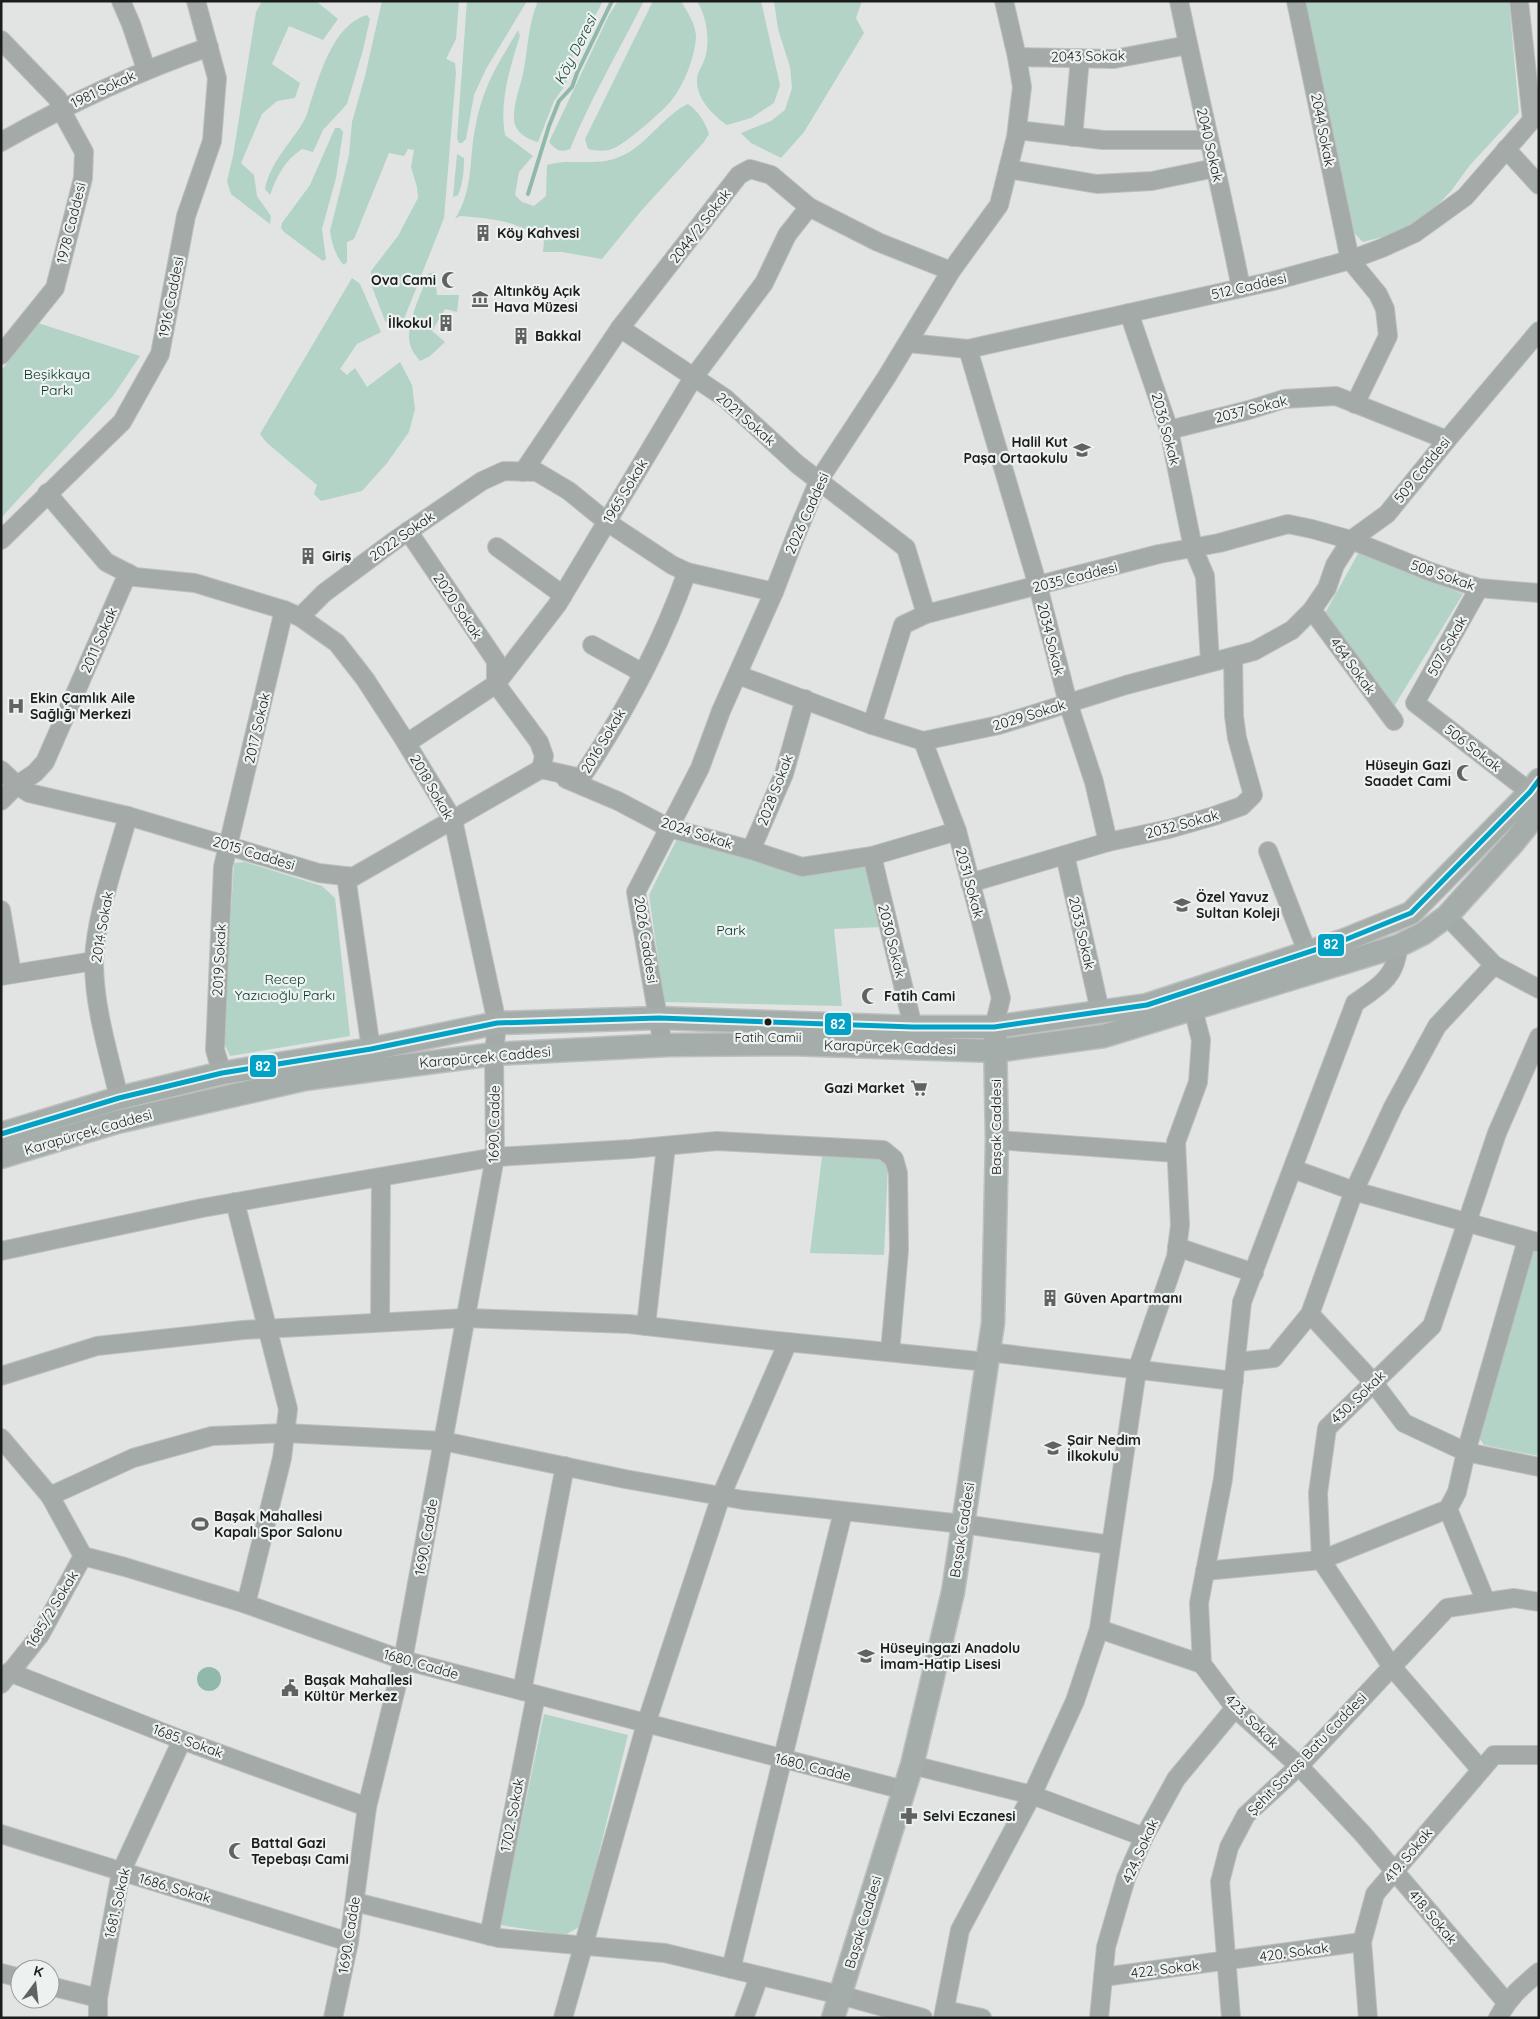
<svg xmlns="http://www.w3.org/2000/svg" width="1540" height="2019" viewBox="0 0 1540 2019" font-family="Quicksand,sans-serif">
<rect width="100%" height="100%" fill="#e1e4e3"/>
<g fill="#b3d3c7">
<path d="M262 1H316L338 19 323 40 289 26 272 64 300 83 295 98 277 101 262 114 241 163 254 175 257 196 271 216 270 224 231 194 227 181 233 156 256 12Z"/>
<path d="M382 1H459L456 39 446 59 455 63 456 73 444 218 402 324 397 329 392 328 385 321 371 284V271L398 236 418 198 417 187 411 167 414 150 408 149 404 156 389 153 354 239 347 242V262L344 265C335 256 332 243 330 231L349 155 352 122 365 76Z"/>
<path d="M467 1H527L486 69 474 95 466 139 462 143H459L457 138Z"/>
<path d="M538 1H603L572 59 566 84 554 101 538 142C527 139 515 132 514 120 513 104 520 88 523 74 528 49 528 24 538 1Z"/>
<path d="M618 1H644C619 50 591 98 570 149 560 153 556 150 549 142L609 15Z"/>
<path d="M653 1H681C687 12 696 24 696 37 695 57 684 85 671 101 664 110 624 145 614 148 606 152 597 151 588 149L585 139Z"/>
<path d="M697 1H761L780 85 774 103 751 118 727 125C713 115 696 99 697 79 697 73 702 66 704 61 711 42 707 18 697 1Z"/>
<path d="M774 1H862L856 18 864 33 804 132 781 158 751 143 741 133 771 121 785 110 792 88 790 67 778 29Z"/>
<path d="M1305 1H1509L1519 112 1470 165 1451 191 1424 219 1398 233 1363 242 1352 231Z"/>
<path d="M367 15 370 19 363 50 347 104 323 130 313 152 302 149C284 161 277 176 270 195L265 189C270 162 292 142 305 119 308 113 309 105 312 98 321 70 335 24 367 15Z"/>
<path d="M518 30 520 36C510 68 499 101 505 135L533 156 519 172 515 195 522 202 534 206 546 196 547 165C573 157 597 169 626 154 647 143 668 112 688 104 699 112 705 122 709 134L704 142 641 211 602 259 562 252H543L544 241C517 220 493 219 460 216L455 219C475 187 468 158 476 124 484 84 498 64 518 30Z"/>
<path d="M335 128H340L343 132 336 178 322 229 326 259 323 261 284 232 281 228 282 223 310 185Z"/>
<path d="M457 154 464 158C464 171 463 183 458 195L453 197Z"/>
<path d="M435 272 437 295H459L457 312 445 309 432 331 445 342 430 356 420 361C416 356 411 350 410 344 405 324 422 293 428 274Z"/>
<path d="M352 278 360 284 381 332 357 344 340 369 347 375 355 368 367 387 400 362 412 385 415 409 409 432 387 463 362 491 321 501 314 494 317 485 267 443 260 434Z"/>
<path d="M38 323 140 356 113 396 1 518V371Z"/>
<path d="M1359 552 1463 594 1393 708 1324 615Z"/>
<path d="M678 837 807 875 861 864 867 870 880 927 834 929 842 1006 664 1002 649 895Z"/>
<path d="M245 862 322 886 335 898 350 1036 230 1056 223 1041 234 863Z"/>
<path d="M822 1157H882L888 1165 884 1255 810 1253Z"/>
<path d="M1539 1250V1456L1484 1445 1479 1438 1530 1253Z"/>
<path d="M544 1714 628 1735 581 1926 565 1935 500 1925Z"/>
</g>
<circle fill="#90b9aa" cx="209" cy="1679" r="12"/>
<g fill="none" stroke-linecap="round" stroke-linejoin="round">
<path stroke="#90b9aa" stroke-width="4" d="M528 194 549 126 559 101 572 87 577 73 612 1"/>
<g stroke="#bebfbf" stroke-width="20">
<g id="minor">
<path d="M121 1 131 24 146 69"/>
<path d="M1179 1C1199 97 1222 192 1241 288"/>
<path d="M1296 1 1350 260 1378 294 1385 309 1388 336 1355 404"/>
<path d="M1519 1 1532 120"/>
<path d="M1 40 58 99 60 108 84 152 83 178 55 288 1 355"/>
<path d="M1017 57 1114 59 1188 45"/>
<path d="M1017 130 1103 140H1209"/>
<path d="M1073 137 1080 58"/>
<path d="M1 142C68 104 136 72 209 47"/>
<path d="M1506 149 1539 185"/>
<path d="M1008 169 1097 184 1152 181 1215 168"/>
<path d="M1129 313 1169 430 1193 548 1205 576 1210 662"/>
<path d="M620 328 725 398 797 464 906 548 926 614"/>
<path d="M908 343 968 349 1273 281 1350 260 1382 248 1415 233 1465 197 1539 112"/>
<path d="M968 349 1038 586 1068 703 1094 782 1108 842"/>
<path d="M1169 430 1249 410 1284 399 1336 396 1447 440"/>
<path d="M523 472 620 328 739 175 750 169 771 175 809 207 878 242 951 271"/>
<path d="M47 493 106 562 135 577 195 583 284 610 300 617 337 643 365 679 402 736 453 820 497 1023 494 1054 495 1157 403 1660 367 1807 349 1942 333 2018"/>
<path d="M408 531 496 661V684L539 742 544 756 541 769"/>
<path d="M1 540 122 422 160 354 186 216 212 141 217 78 196 1"/>
<path d="M497 547 563 595"/>
<path d="M1479 588 1415 703 1530 792"/>
<path d="M1312 610 1394 721"/>
<path d="M300 617 324 593 394 541 482 481 504 471 537 472 569 491 607 522 672 565 687 572 774 592"/>
<path d="M592 645 643 673"/>
<path d="M738 675 872 725 923 741 999 725 1126 685 1254 651 1292 630 1312 610 1327 588 1335 565 1351 540 1387 514 1447 440 1539 331"/>
<path d="M872 725 903 625 926 614 1159 554 1219 543 1288 524 1312 529 1351 540 1431 572 1479 588 1539 593"/>
<path d="M923 741 957 831 1001 998 994 1027"/>
<path d="M407 743 496 684 557 605 693 378 764 283 787 235 809 207"/>
<path d="M1 770 17 785 29 793 128 816 319 873 353 877 541 769 581 778C624 714 661 645 687 572"/>
<path d="M566 779 618 801 669 828 751 850 802 867 872 856 957 831"/>
<path d="M1 801 17 785 35 773 45 762 128 573"/>
<path d="M751 850 784 774 805 699"/>
<path d="M1268 851 1312 964"/>
<path d="M1065 855 1100 1011"/>
<path d="M872 856 913 1027"/>
<path d="M346 876 371 1049"/>
<path d="M970 883 1108 842 1169 829 1214 816 1242 806 1253 795 1237 738 1234 716 1233 657"/>
<path d="M1 910 12 974"/>
<path d="M1447 916 1494 965 1539 989"/>
<path d="M1 976 94 961"/>
<path d="M663 1046 636 892 700 768 721 711 774 592 796 535 819 480 886 378 951 271 999 205 1016 137 1022 87 1017 57 1004 1"/>
<path d="M222 1073 215 1050 223 867 284 610"/>
<path d="M119 1098C109 1054 94 1008 94 962 95 917 116 860 128 816"/>
<path d="M997 1140 1176 1153"/>
<path d="M1293 1169 1354 1191 1537 1242"/>
<path d="M235 1202 288 1409 282 1458 246 1604"/>
<path d="M1177 1247 1254 1273"/>
<path d="M1 1251 202 1208 495 1157 631 1149 717 1141 883 1150 894 1159 898 1173 899 1250 890 1352"/>
<path d="M1310 1314 1373 1382 1404 1423 1466 1452 1539 1467"/>
<path d="M380 1322 381 1178"/>
<path d="M646 1326 666 1146"/>
<path d="M989 1352 1234 1381"/>
<path d="M1236 1362 1274 1358 1310 1314 1354 1191 1393 1107 1437 1026 1494 965"/>
<path d="M1 1376 97 1346 243 1330 466 1318 629 1324 777 1341 987 1362"/>
<path d="M1 1438 50 1496 83 1556 125 1567 246 1604 403 1660 904 1790"/>
<path d="M50 1496 133 1458 212 1436 285 1433 443 1441 625 1479 743 1500 963 1524 1111 1545 1137 1370 1176 1257 1180 1225 1176 1142 1198 1082 1201 1040 1193 1009"/>
<path d="M1448 1509 1486 1602"/>
<path d="M1205 1571 1321 1560 1448 1509 1457 1492 1466 1452 1527 1240"/>
<path d="M1099 1629 1202 1664 1235 1708 1299 1766 1362 1833 1506 2002"/>
<path d="M1202 1664 1199 1603 1223 1479 1242 1302 1355 1003C1378 987 1397 977 1398 946"/>
<path d="M9 1672 182 1740 367 1807"/>
<path d="M1 1684 40 1635 83 1556"/>
<path d="M522 1691 565 1466"/>
<path d="M912 1765 1032 1795 1144 1837"/>
<path d="M1481 1770 1392 1667 1321 1560 1318 1493 1327 1428 1432 1326 1497 1133 1539 1037"/>
<path d="M1 1834 349 1942"/>
<path d="M355 1902 499 1938 665 1953 840 1995 923 2018"/>
<path d="M489 1936 536 1695"/>
<path d="M731 1969 843 1512"/>
<path d="M1 1973 20 1978"/>
<path d="M1103 1977 1362 1942"/>
<path d="M50 1986 98 1998"/>
<path d="M945 2010 982 2018"/>
<path d="M98 2018V1998L121 1872 182 1740"/>
<path d="M563 2018 646 1724 721 1496 788 1342"/>
<path d="M744 2018 759 1977"/>
<path d="M943 2018 960 1930 1032 1795 1075 1701 1099 1629 1111 1545"/>
<path d="M1099 2018 1106 1947 1126 1878 1144 1837 1176 1779 1235 1708"/>
<path d="M1231 2018 1220 1882 1229 1847 1246 1815 1299 1766 1447 1608 1514 1598 1539 1602"/>
<path d="M1368 2018 1362 1942 1375 1894 1494 1755H1539"/>
<path d="M1498 2018C1509 1997 1521 1987 1539 1972"/>
</g>
</g>
<g stroke="#bebfbf" stroke-width="25">
<g id="major">
<path d="M1 1134 119 1098 222 1073 371 1049 497 1023 659 1018 913 1027H994L1147 1005 1342 941 1411 913 1530 792 1539 780"/>
<path d="M1 1157 117 1122 305 1079 494 1054 669 1045 790 1044 996 1051 1104 1036 1398 946 1424 933 1447 916 1514 842 1539 811"/>
<path d="M833 2018 912 1765 953 1592 993 1323 997 1140 995 1036"/>
</g>
</g>
<use href="#minor" stroke="#a4aaa8" stroke-width="18"/>
<use href="#major" stroke="#a5adaa" stroke-width="22"/>
<g stroke="#edf2f0" stroke-width="9">
<path id="bus-1" d="M1 1134 119 1098 222 1073 371 1049 497 1023 659 1018 913 1027H994L1147 1005 1342 941 1411 913 1530 792 1539 780"/>
</g>
<use href="#bus-1" stroke="#01a2c5" stroke-width="5"/>
</g>
<defs>
<g id="building-bare" transform="scale(1.35)"><path d="M-4-6H4V6H1V3H-1V6H-4ZM-2.5-4.3h1.7v1.8h-1.7ZM.8-4.3h1.7v1.8H.8ZM-2.5-1h1.7V.8h-1.7ZM.8-1h1.7V.8H.8Z" fill="#606362" stroke="#edf2f0" stroke-width="2.5" paint-order="stroke"/></g>
<g id="mosque-bare" transform="scale(1.35)"><path d="M3.5-4.9A6 6 0 1 0 3.5 4.9A5 5 0 1 1 3.5-4.9Z" fill="#606362" stroke="#edf2f0" stroke-width="2.5" paint-order="stroke"/></g>
<g id="museum-bare" transform="scale(1.35)"><path d="M0-6L6-3V-2H-6V-3ZM-5-1h2V3h-2ZM-1-1h2V3h-2ZM3-1h2V3H3ZM-6 4H6V6H-6Z" fill="#606362" stroke="#edf2f0" stroke-width="2.5" paint-order="stroke"/></g>
<g id="school-bare" transform="scale(1.35)"><path d="M0-5L7-2L0 1L-7-2ZM-4 1L0 2.5L4 1V4Q0 6-4 4Z" fill="#606362" stroke="#edf2f0" stroke-width="2.5" paint-order="stroke"/></g>
<g id="hospital-bare" transform="scale(1.35)"><path d="M-5-5h3v3.5h4V-5h3V5h-3V1.5h-4V5h-3Z" fill="#606362" stroke="#edf2f0" stroke-width="2.5" paint-order="stroke"/></g>
<g id="university-bare" transform="scale(1.35)"><path d="M0-5L7-2L0 1L-7-2ZM-4 1L0 2.5L4 1V4Q0 6-4 4Z" fill="#606362" stroke="#edf2f0" stroke-width="2.5" paint-order="stroke"/></g>
<g id="supermarket-bare" transform="scale(1.35)"><path d="M-6-5.5h2.5l.6 2H6L4.5 2H-2.5L-4.4-4H-6ZM-1.5 3.2a1.3 1.3 0 1 0 .1 0ZM3 3.2a1.3 1.3 0 1 0 .1 0Z" fill="#606362" stroke="#edf2f0" stroke-width="2.5" paint-order="stroke"/></g>
<g id="stadium-bare" transform="scale(1.35)"><path d="M0-5a6.5 5 0 1 0 0 10a6.5 5 0 1 0 0-10ZM-3.5-1.8h7v3.6h-7Z" fill="#606362" stroke="#edf2f0" stroke-width="2.5" paint-order="stroke"/></g>
<g id="civic-bare" transform="scale(1.35)"><path d="M-.6-6.5H3V-4.5H.6V-3L4-1V1h2V6H-6V1h2V-1L-.6-3ZM-1.2 2.5V6h2.4V2.5Z" fill="#606362" stroke="#edf2f0" stroke-width="2.5" paint-order="stroke"/></g>
<g id="pharmacy-bare" transform="scale(1.35)"><path d="M-2-6h4v4h4v4h-4v4h-4v-4h-4v-4h4Z" fill="#606362" stroke="#edf2f0" stroke-width="2.5" paint-order="stroke"/></g>
</defs>
<g fill-rule="evenodd">
<use href="#building-bare" x="483" y="233"/>
<use href="#mosque-bare" x="450" y="280"/>
<use href="#museum-bare" x="480" y="299"/>
<use href="#building-bare" x="446" y="323"/>
<use href="#building-bare" x="521" y="336"/>
<use href="#school-bare" x="1082" y="450"/>
<use href="#building-bare" x="308" y="556"/>
<use href="#hospital-bare" x="16" y="706"/>
<use href="#mosque-bare" x="1465" y="773"/>
<use href="#university-bare" x="1182" y="905"/>
<use href="#mosque-bare" x="870" y="996"/>
<use href="#supermarket-bare" x="919" y="1088"/>
<use href="#building-bare" x="1050" y="1298"/>
<use href="#school-bare" x="1053" y="1448"/>
<use href="#stadium-bare" x="200" y="1524"/>
<use href="#school-bare" x="866" y="1656"/>
<use href="#civic-bare" x="290" y="1688"/>
<use href="#pharmacy-bare" x="909" y="1816"/>
<use href="#mosque-bare" x="237" y="1851"/>
</g>
<circle fill="#1b1d1c" stroke="#edf2f0" stroke-width="2" cx="768" cy="1022" r="4.5"/>
<g text-anchor="middle" dominant-baseline="central" stroke-width="4.5" stroke-linejoin="round" paint-order="stroke">
<g font-size="13" fill="#1b1d1c" stroke="#edf2f0">
<text x="768" y="1037">Fatih Camii</text>
</g>
<g font-size="14" fill="#1b1d1c" stroke="#edf2f0">
<text transform="translate(1088 56) rotate(-1)">2043 Sokak</text>
<text transform="translate(103 89) rotate(-25)">1981 Sokak</text>
<text transform="translate(1323 130) rotate(79)">2044 Sokak</text>
<text transform="translate(1210 145) rotate(77)">2040 Sokak</text>
<text transform="translate(71 223) rotate(-76)">1978 Caddesi</text>
<text transform="translate(700 226) rotate(-52)">2044/2 Sokak</text>
<text transform="translate(1249 286) rotate(-13)">512 Caddesi</text>
<text transform="translate(171 297) rotate(-79)">1916 Caddesi</text>
<text transform="translate(1251 409) rotate(-14)">2037 Sokak</text>
<text transform="translate(746 419) rotate(41)">2021 Sokak</text>
<text transform="translate(1166 429) rotate(75)">2036 Sokak</text>
<text transform="translate(1422 470) rotate(-51)">509 Caddesi</text>
<text transform="translate(625 491) rotate(-59)">1965 Sokak</text>
<text transform="translate(807 513) rotate(-66)">2026 Caddesi</text>
<text transform="translate(402 536) rotate(-35)">2022 Sokak</text>
<text transform="translate(1443 575) rotate(19)">508 Sokak</text>
<text transform="translate(1075 577) rotate(-14)">2035 Caddesi</text>
<text transform="translate(458 606) rotate(56)">2020 Sokak</text>
<text transform="translate(1051 639) rotate(76)">2034 Sokak</text>
<text transform="translate(99 640) rotate(-66)">2011 Sokak</text>
<text transform="translate(1447 646) rotate(-61)">507 Sokak</text>
<text transform="translate(1353 666) rotate(54)">464 Sokak</text>
<text transform="translate(1029 715) rotate(-17)">2029 Sokak</text>
<text transform="translate(257 728) rotate(-77)">2017 Sokak</text>
<text transform="translate(603 741) rotate(-59)">2016 Sokak</text>
<text transform="translate(1473 748) rotate(38)">506 Sokak</text>
<text transform="translate(432 787) rotate(60)">2018 Sokak</text>
<text transform="translate(775 790) rotate(-69)">2028 Sokak</text>
<text transform="translate(1182 824) rotate(-15)">2032 Sokak</text>
<text transform="translate(697 833) rotate(18)">2024 Sokak</text>
<text transform="translate(254 853) rotate(17)">2015 Caddesi</text>
<text transform="translate(970 883) rotate(75)">2031 Sokak</text>
<text transform="translate(102 927) rotate(-80)">2014 Sokak</text>
<text transform="translate(1082 933) rotate(77)">2033 Sokak</text>
<text transform="translate(646 940) rotate(81)">2026 Caddesi</text>
<text transform="translate(892 941) rotate(76)">2030 Sokak</text>
<text transform="translate(219 960) rotate(-87)">2019 Sokak</text>
<text transform="translate(890 1047) rotate(2)">Karapürçek Caddesi</text>
<text transform="translate(485 1057) rotate(-5)">Karapürçek Caddesi</text>
<text transform="translate(494 1124) rotate(-89)">1690. Cadde</text>
<text transform="translate(996 1127) rotate(-90)">Başak Caddesi</text>
<text transform="translate(88 1132) rotate(-16)">Karapürçek Caddesi</text>
<text transform="translate(1358 1397) rotate(-44)">430. Sokak</text>
<text transform="translate(962 1530) rotate(-81)">Başak Caddesi</text>
<text transform="translate(426 1537) rotate(-80)">1690. Cadde</text>
<text transform="translate(52 1609) rotate(-59)">1685/2 Sokak</text>
<text transform="translate(421 1664) rotate(16)">1680. Cadde</text>
<text transform="translate(1252 1721) rotate(45)">423. Sokak</text>
<text transform="translate(188 1741) rotate(20)">1685. Sokak</text>
<text transform="translate(1307 1754) rotate(-46)">Şehit Savaş Batu Caddesi</text>
<text transform="translate(813 1767) rotate(14)">1680. Cadde</text>
<text transform="translate(512 1815) rotate(-79)">1702. Sokak</text>
<text transform="translate(1140 1851) rotate(-66)">424. Sokak</text>
<text transform="translate(1408 1855) rotate(-50)">419. Sokak</text>
<text transform="translate(175 1888) rotate(16)">1686. Sokak</text>
<text transform="translate(117 1903) rotate(-77)">1681. Sokak</text>
<text transform="translate(1433 1917) rotate(50)">418. Sokak</text>
<text transform="translate(863 1922) rotate(-73)">Başak Caddesi</text>
<text transform="translate(349 1935) rotate(-81)">1690. Cadde</text>
<text transform="translate(1294 1952) rotate(-8)">420. Sokak</text>
<text transform="translate(1165 1969) rotate(-7)">422. Sokak</text>
</g>
<g font-size="14" font-weight="bold" fill="#1b1d1c" stroke="#edf2f0" text-anchor="start">
<text x="497" y="233">Köy Kahvesi</text>
<text x="436" y="280" text-anchor="end">Ova Cami</text>
<text x="494" y="291">Altınköy Açık<tspan x="494" dy="16">Hava Müzesi</tspan></text>
<text x="432" y="323" text-anchor="end">İlkokul</text>
<text x="535" y="336">Bakkal</text>
<text x="1068" y="442" text-anchor="end">Halil Kut<tspan x="1068" dy="16">Paşa Ortaokulu</tspan></text>
<text x="322" y="556">Giriş</text>
<text x="30" y="698">Ekin Çamlık Aile<tspan x="30" dy="16">Sağlığı Merkezi</tspan></text>
<text x="1451" y="765" text-anchor="end">Hüseyin Gazi<tspan x="1451" dy="16">Saadet Cami</tspan></text>
<text x="1196" y="897">Özel Yavuz<tspan x="1196" dy="16">Sultan Koleji</tspan></text>
<text x="884" y="996">Fatih Cami</text>
<text x="905" y="1088" text-anchor="end">Gazi Market</text>
<text x="1064" y="1298">Güven Apartmanı</text>
<text x="1067" y="1440">Şair Nedim<tspan x="1067" dy="16">İlkokulu</tspan></text>
<text x="214" y="1516">Başak Mahallesi<tspan x="214" dy="16">Kapalı Spor Salonu</tspan></text>
<text x="880" y="1648">Hüseyingazi Anadolu<tspan x="880" dy="16">İmam-Hatip Lisesi</tspan></text>
<text x="304" y="1680">Başak Mahallesi<tspan x="304" dy="16">Kültür Merkez</tspan></text>
<text x="923" y="1816">Selvi Eczanesi</text>
<text x="251" y="1843">Battal Gazi<tspan x="251" dy="16">Tepebaşı Cami</tspan></text>
</g>
<g font-size="14" fill="#003426" stroke="#edf2f0">
<text x="57" y="374">Beşikkaya<tspan x="57" dy="16">Parkı</tspan></text>
<text x="731" y="930">Park</text>
<text x="285" y="979">Recep<tspan x="285" dy="16">Yazıcıoğlu Parkı</tspan></text>
</g>
<g font-size="15" font-style="italic" fill="#1a4a3b" stroke="#edf2f0">
<text transform="translate(575 50) rotate(-63)">Köy Deresi</text>
</g>
</g>
<g stroke="#edf2f0" stroke-width="2">
<rect x="1317" y="933" width="28" height="24" rx="5" fill="#01a2c5"/>
<rect x="824" y="1012" width="28" height="24" rx="5" fill="#01a2c5"/>
<rect x="249" y="1054" width="28" height="24" rx="5" fill="#01a2c5"/>
</g>
<g font-size="14" text-anchor="middle" font-weight="bold" fill="#fff">
<text x="1331" y="949">82</text>
<text x="838" y="1029">82</text>
<text x="263" y="1071">82</text>
</g>
<rect width="1540" height="2019" fill="none" stroke="#1b1d1c" stroke-width="5"/>
<g transform="translate(35 1984) rotate(15)"><circle r="24" fill="#edf2f0" stroke="#999d9b"/>
<path d="M0-4L9 19L0 12L-9 19Z" fill="#606362"/>
<text y="-8" font-size="14" font-weight="bold" text-anchor="middle" fill="#1b1d1c">K</text>
</g>
</svg>
